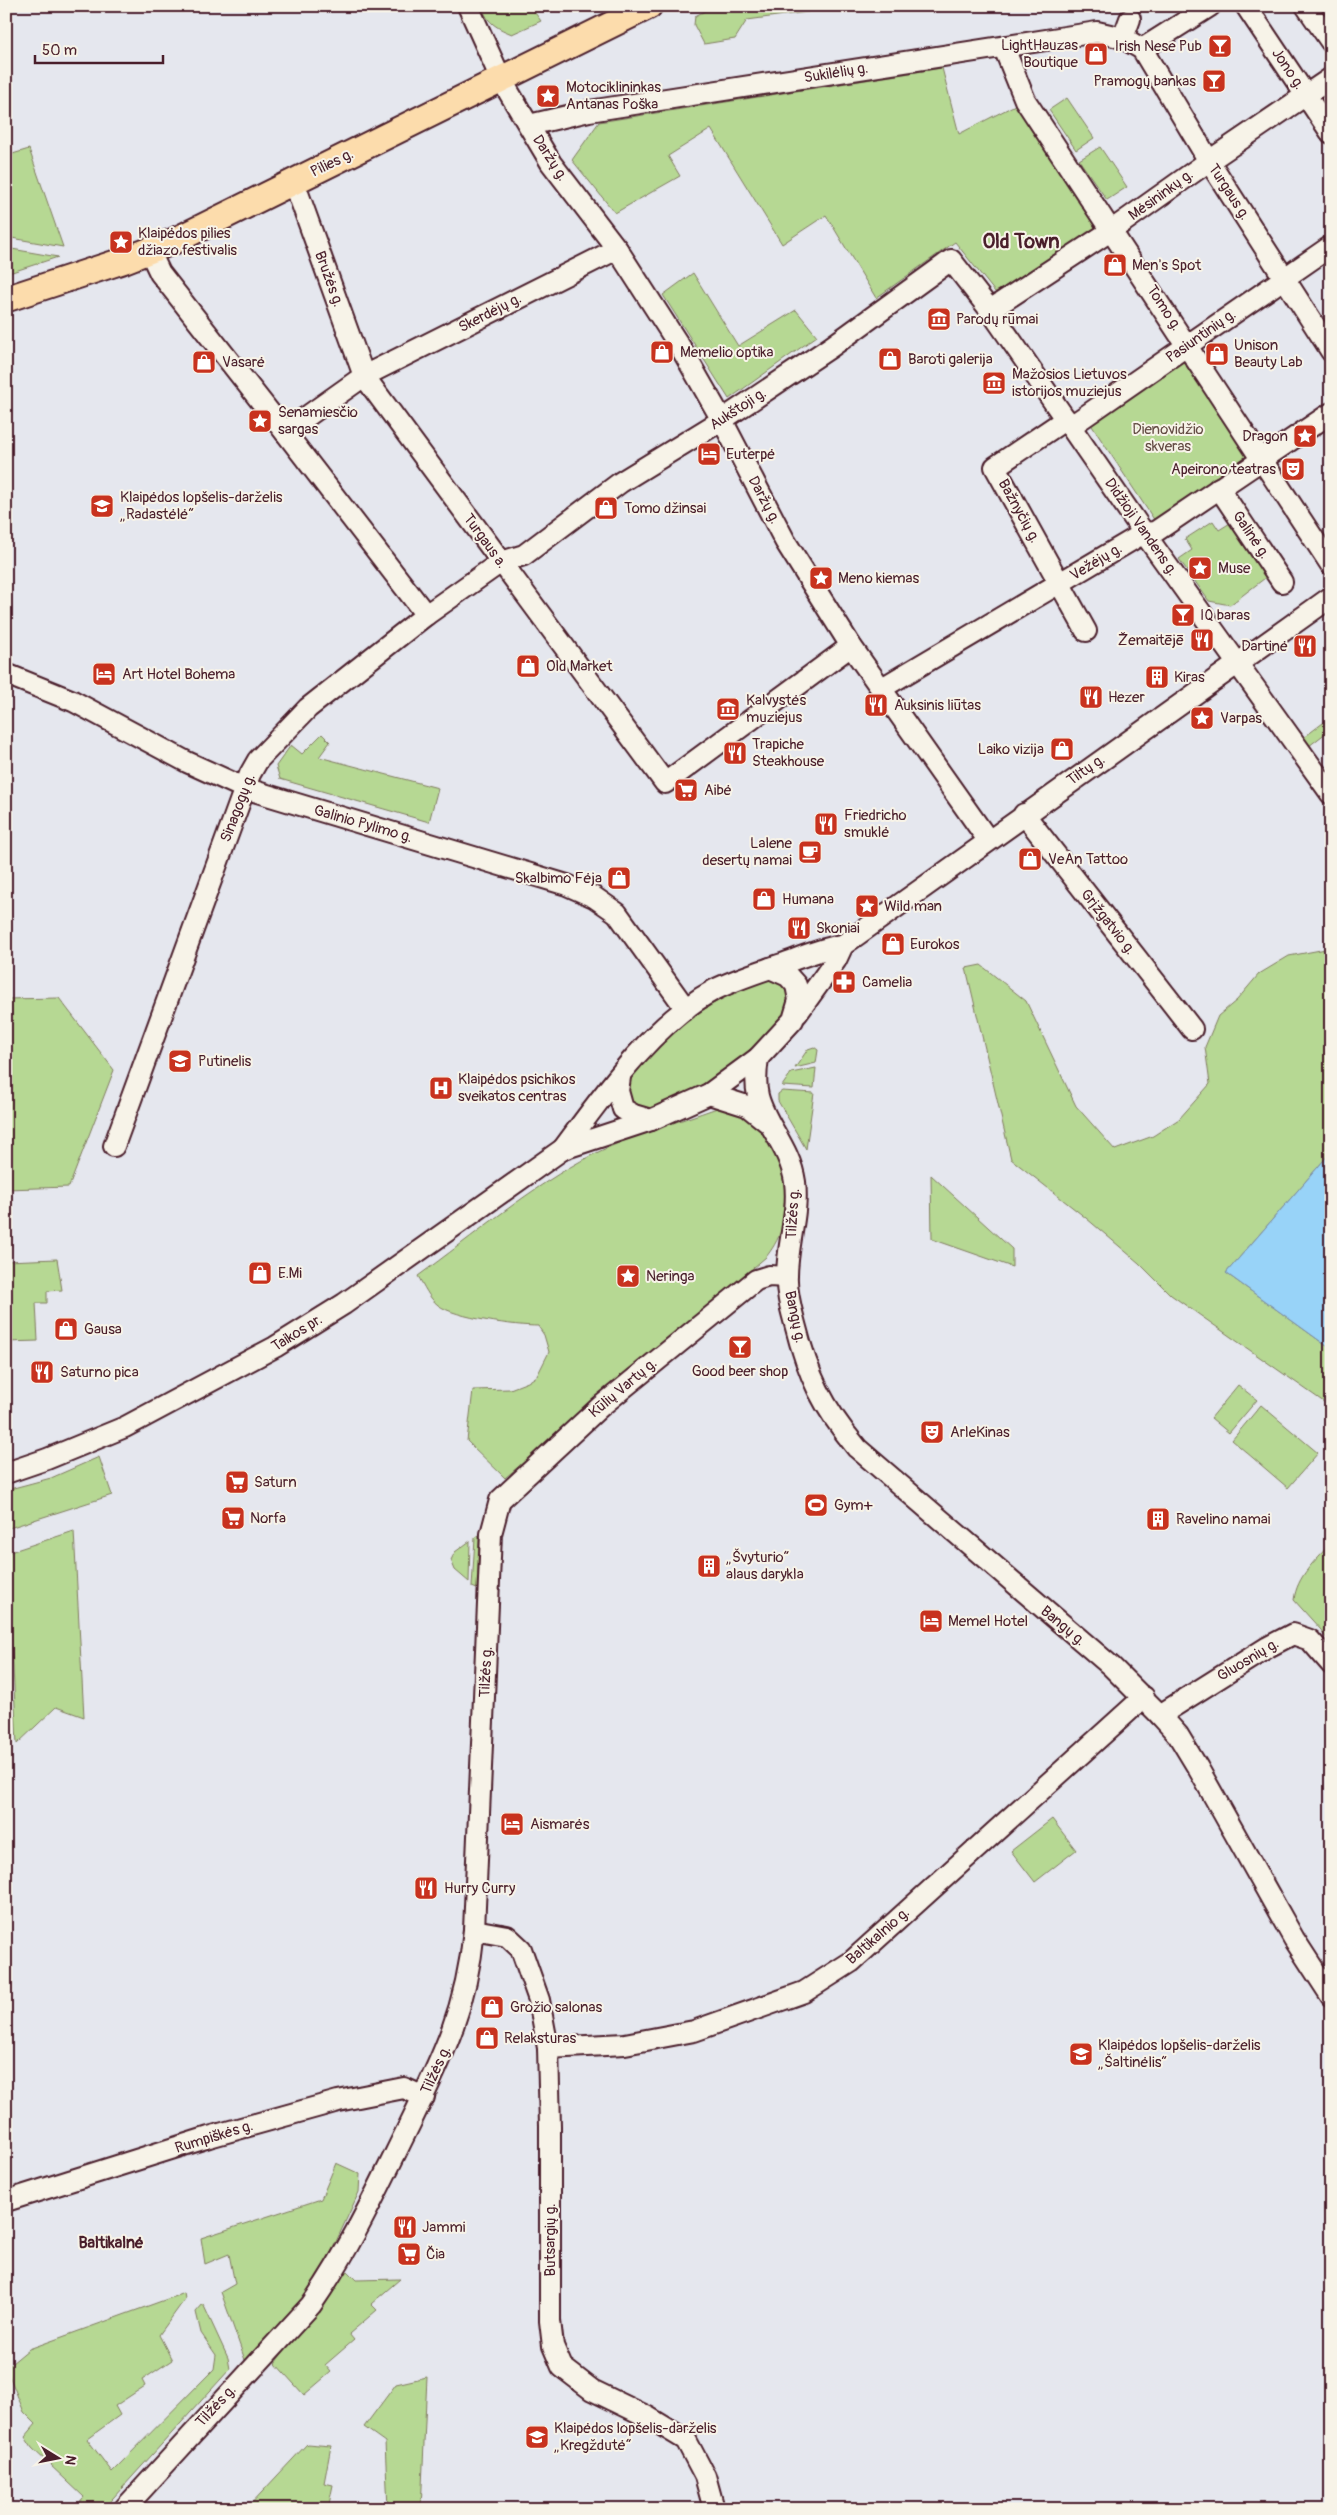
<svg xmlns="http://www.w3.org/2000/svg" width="1337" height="2515" viewBox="0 0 1337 2515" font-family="Pangolin,sans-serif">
<rect width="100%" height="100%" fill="#e5e7ee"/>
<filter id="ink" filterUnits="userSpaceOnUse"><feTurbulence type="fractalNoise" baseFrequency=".02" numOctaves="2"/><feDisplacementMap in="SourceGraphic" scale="10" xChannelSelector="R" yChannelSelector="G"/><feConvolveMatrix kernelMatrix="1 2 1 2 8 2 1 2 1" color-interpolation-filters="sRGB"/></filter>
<g filter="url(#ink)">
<g fill="#b6d893" stroke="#807c5f">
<path d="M489 6H530L541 21 512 34C499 29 487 23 483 9Z"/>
<path d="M715 6H828L816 8 808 12 747 20 735 39 704 44 694 25 695 16Z"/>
<path d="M942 68 959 134 1019 103 1100 228 1026 278 995 292 955 242 876 298 826 215 782 244 711 129 668 156 680 176 615 213 572 160 599 122Z"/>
<path d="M1067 98 1094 138 1076 150 1049 110Z"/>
<path d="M1100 147 1127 187 1107 200 1079 160Z"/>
<path d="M29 149 63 247 6 237V156Z"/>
<path d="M6 248 58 257 6 274Z"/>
<path d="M693 273 738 346 796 310 817 336 729 399 663 295Z"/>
<path d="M1182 360 1250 458 1155 521 1090 423Z"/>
<path d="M1235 520 1269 575 1230 605 1209 601 1179 559 1192 550 1185 539 1213 521 1219 530Z"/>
<path d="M1331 717V729L1309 746 1303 738Z"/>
<path d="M322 734 330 742 319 757 438 788 429 822 280 779 276 766 291 745 302 754Z"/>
<path d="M1331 948V1152L1226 1273 1331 1349V1407L1171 1295 1139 1263 1086 1218 1011 1159 966 968 981 965 1026 1001 1076 1106 1115 1150 1153 1136 1179 1119 1210 1084 1205 1047 1218 1016 1237 1000 1259 974 1289 956Z"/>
<path d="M772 979H779L791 992C790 997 791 1006 788 1010 768 1046 693 1099 654 1108 632 1114 623 1092 632 1075 674 1026 710 998 772 979Z"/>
<path d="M59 998 114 1070 69 1187 6 1189V999Z"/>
<path d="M814 1047 818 1050 816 1063 795 1068 808 1049Z"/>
<path d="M816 1068 814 1088 782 1086 791 1073Z"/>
<path d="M782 1091 814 1093 806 1149 778 1101V1094Z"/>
<path d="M726 1107C751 1112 787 1159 788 1185 789 1211 783 1236 766 1257L505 1478 467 1441 473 1390 510 1389 528 1382 537 1376 549 1352 544 1335 538 1326C516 1326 455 1318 438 1305 429 1298 424 1286 418 1276 473 1236 532 1186 592 1155 632 1135 675 1123 717 1108Z"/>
<path d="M931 1175 1012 1249V1267L932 1239Z"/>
<path d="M57 1259 62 1290 47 1291V1303H36L38 1341 6 1342V1261Z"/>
<path d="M1238 1385 1257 1400 1229 1433 1211 1418Z"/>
<path d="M1261 1405 1318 1453 1288 1488 1232 1440Z"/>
<path d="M99 1457 112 1495 6 1529V1490L51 1478Z"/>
<path d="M74 1531 84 1717 56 1707 17 1744 7 1553Z"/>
<path d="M479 1535 477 1589 472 1587 475 1538Z"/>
<path d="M470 1541 469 1582 455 1570 451 1560 455 1552Z"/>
<path d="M1331 1543V1645L1321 1630 1294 1600C1297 1576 1315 1561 1331 1543Z"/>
<path d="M1052 1819 1076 1850 1035 1882 1011 1851Z"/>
<path d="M336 2163 360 2174 359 2192 316 2285 245 2360 221 2292 235 2284 229 2254 205 2264 201 2238 321 2199Z"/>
<path d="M345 2269 356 2280 400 2279 371 2304 377 2310 349 2334 354 2340 325 2365 331 2372 304 2395 275 2363Z"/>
<path d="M184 2293 185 2299 159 2335 172 2360 142 2380 145 2386 115 2406 120 2415 87 2439 112 2472 214 2369 216 2355 201 2333 196 2312 203 2304 228 2358 230 2369 103 2509H73L84 2497 32 2448 25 2437 36 2424 24 2412 6 2368 29 2349Z"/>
<path d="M427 2377 421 2509H388L385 2442 364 2427 396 2384Z"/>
<path d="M307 2444 331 2446 324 2483 333 2485 328 2509H249L248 2507Z"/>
</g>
<path fill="#98d3f8" stroke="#798ba6" d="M1331 1152V1349L1226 1273Z"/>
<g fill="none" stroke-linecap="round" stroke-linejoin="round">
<g stroke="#4a1f2b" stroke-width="24">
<g id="minor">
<path d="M468 6 501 79 551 163 617 249 682 350 722 420 785 541 851 646 988 840"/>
<path d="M1246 6 1331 133"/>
<path d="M1306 6 1331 42"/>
<path d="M1123 38 1130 19"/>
<path d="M1004 48 1025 100 1331 565"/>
<path d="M1142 49 1210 6"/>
<path d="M529 125 589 111 1097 32 1123 38 1142 49 1209 161 1331 351"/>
<path d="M294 182 364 376 665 783 851 646"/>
<path d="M149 250 160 273 285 432 364 376 617 249"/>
<path d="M990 310 1112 230 1209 161 1331 78"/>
<path d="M1066 419 995 467 1086 631"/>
<path d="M1071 426 1331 246"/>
<path d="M285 432 426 615"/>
<path d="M1219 488 1282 582"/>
<path d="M6 674 73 701 187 762 244 788 567 885 594 897 617 913 686 1009"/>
<path d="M882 688 1144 533 1155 532 1331 413"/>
<path d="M1024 814 1192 1029"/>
<path d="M797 1014 836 960 843 945"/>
<path d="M758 1058C756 1071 755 1083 758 1096 765 1125 790 1147 795 1182 799 1214 787 1244 787 1276 786 1292 791 1309 795 1324 808 1376 823 1407 857 1448L1111 1666 1160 1715 1178 1735 1198 1768 1294 1939 1331 1996"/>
<path d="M620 1077 618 1091 623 1109 634 1115 651 1120"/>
<path d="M709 1094 747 1106 767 1122"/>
<path d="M114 1146 250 774 258 760 308 708 426 615 501 562 524 555 621 482 722 420 831 347 951 260 990 310 1144 533 1331 794"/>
<path d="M563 1149C603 1095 654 1022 714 990 736 979 759 972 782 964 802 957 822 948 843 945L1331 597"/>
<path d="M6 1473 47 1459 125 1427 275 1347 344 1304 563 1149 651 1120 709 1094 758 1058 793 1020 799 1000 796 985 788 976 770 968"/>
<path d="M1160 1715 1268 1647 1293 1634 1310 1640 1331 1664"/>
<path d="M474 1930 507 1936 521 1949 539 2000 548 2048 550 2126V2321L553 2346 562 2367 592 2390 648 2417 686 2440 705 2476 714 2509"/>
<path d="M548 2048 625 2044 694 2031 804 1992 851 1962 1144 1697"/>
<path d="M6 2201 209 2137 338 2101 404 2088 424 2097"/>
<path d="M124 2509 311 2305C346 2255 372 2201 399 2146 436 2070 466 2017 474 1930L491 1534 500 1500 600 1407 756 1280 769 1276 786 1277"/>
</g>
</g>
<g stroke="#4a1f2b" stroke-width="29">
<path id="major" d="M6 299 125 260 174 241 649 6"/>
</g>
<use href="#minor" stroke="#f7f3e8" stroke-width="20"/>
<use href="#major" stroke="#fcdcac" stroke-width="25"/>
</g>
</g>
<defs>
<g id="bar-square" transform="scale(1.25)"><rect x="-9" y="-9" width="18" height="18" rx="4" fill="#c8321e" stroke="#f7f3e8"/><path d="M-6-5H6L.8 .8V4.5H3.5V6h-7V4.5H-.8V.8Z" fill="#fff"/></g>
<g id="shop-square" transform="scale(1.25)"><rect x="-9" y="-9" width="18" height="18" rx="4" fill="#c8321e" stroke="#f7f3e8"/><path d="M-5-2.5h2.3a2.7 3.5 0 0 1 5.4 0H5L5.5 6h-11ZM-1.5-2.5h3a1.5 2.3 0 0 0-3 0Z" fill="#fff"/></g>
<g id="sight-square" transform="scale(1.25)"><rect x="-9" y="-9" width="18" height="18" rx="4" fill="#c8321e" stroke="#f7f3e8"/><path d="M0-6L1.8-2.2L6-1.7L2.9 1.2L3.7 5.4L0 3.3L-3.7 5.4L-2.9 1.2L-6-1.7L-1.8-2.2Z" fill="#fff"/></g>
<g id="museum-square" transform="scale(1.25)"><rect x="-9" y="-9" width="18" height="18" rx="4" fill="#c8321e" stroke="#f7f3e8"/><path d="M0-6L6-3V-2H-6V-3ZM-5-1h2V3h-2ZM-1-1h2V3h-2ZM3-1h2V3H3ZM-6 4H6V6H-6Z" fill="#fff"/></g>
<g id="hotel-square" transform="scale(1.25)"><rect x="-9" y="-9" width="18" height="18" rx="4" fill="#c8321e" stroke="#f7f3e8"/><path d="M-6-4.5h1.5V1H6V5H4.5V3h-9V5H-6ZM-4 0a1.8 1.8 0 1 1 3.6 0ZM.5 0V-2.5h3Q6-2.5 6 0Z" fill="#fff"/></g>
<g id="theatre-square" transform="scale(1.25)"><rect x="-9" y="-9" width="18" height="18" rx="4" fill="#c8321e" stroke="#f7f3e8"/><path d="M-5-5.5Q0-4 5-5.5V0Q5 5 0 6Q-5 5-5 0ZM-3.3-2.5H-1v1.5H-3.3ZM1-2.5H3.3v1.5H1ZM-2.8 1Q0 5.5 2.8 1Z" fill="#fff"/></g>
<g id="school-square" transform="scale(1.25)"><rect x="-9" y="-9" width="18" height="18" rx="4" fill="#c8321e" stroke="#f7f3e8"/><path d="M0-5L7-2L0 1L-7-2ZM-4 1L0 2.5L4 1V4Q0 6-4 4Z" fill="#fff"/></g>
<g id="restaurant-square" transform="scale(1.25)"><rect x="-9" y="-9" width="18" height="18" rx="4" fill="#c8321e" stroke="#f7f3e8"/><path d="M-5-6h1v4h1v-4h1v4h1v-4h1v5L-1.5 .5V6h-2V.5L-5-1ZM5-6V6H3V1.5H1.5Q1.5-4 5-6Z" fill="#fff"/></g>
<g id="building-square" transform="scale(1.25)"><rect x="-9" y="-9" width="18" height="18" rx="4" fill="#c8321e" stroke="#f7f3e8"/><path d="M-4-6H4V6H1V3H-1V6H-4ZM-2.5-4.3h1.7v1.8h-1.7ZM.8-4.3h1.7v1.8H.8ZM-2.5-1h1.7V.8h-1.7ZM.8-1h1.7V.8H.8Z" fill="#fff"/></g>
<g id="supermarket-square" transform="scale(1.25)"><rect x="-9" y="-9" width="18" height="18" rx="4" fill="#c8321e" stroke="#f7f3e8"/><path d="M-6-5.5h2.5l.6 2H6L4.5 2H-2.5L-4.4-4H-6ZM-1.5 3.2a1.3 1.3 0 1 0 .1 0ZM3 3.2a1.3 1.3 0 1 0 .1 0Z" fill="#fff"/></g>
<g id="cafe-square" transform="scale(1.25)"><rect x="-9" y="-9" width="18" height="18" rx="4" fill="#c8321e" stroke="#f7f3e8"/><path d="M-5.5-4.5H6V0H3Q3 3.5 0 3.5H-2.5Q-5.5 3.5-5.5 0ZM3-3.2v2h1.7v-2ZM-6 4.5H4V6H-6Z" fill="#fff"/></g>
<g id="pharmacy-square" transform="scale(1.25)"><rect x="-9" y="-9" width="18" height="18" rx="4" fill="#c8321e" stroke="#f7f3e8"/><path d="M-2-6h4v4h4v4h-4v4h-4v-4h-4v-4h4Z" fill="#fff"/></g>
<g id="hospital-square" transform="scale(1.25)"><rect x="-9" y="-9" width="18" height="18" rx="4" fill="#c8321e" stroke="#f7f3e8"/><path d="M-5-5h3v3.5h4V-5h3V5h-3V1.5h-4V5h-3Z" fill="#fff"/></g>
<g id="stadium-square" transform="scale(1.25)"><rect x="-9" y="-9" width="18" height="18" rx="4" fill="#c8321e" stroke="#f7f3e8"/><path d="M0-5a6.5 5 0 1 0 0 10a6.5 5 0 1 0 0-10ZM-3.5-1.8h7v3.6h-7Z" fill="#fff"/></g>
</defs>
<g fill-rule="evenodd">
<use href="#bar-square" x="1220" y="46"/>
<use href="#shop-square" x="1096" y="54"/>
<use href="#bar-square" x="1214" y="81"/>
<use href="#sight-square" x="548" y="96"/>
<use href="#sight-square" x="121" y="242"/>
<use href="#shop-square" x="1115" y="265"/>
<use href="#museum-square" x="939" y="319"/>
<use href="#shop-square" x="662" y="352"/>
<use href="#shop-square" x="1217" y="354"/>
<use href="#shop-square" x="890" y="359"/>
<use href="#shop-square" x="204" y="362"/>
<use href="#museum-square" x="994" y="383"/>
<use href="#sight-square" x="260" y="421"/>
<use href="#sight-square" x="1305" y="436"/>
<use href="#hotel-square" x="709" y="454"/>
<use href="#theatre-square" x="1293" y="469"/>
<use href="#school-square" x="102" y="506"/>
<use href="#shop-square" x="606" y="508"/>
<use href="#sight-square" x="1200" y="568"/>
<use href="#sight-square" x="821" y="578"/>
<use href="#bar-square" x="1183" y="615"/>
<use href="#restaurant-square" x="1202" y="640"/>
<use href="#restaurant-square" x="1305" y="646"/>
<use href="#shop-square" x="528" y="666"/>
<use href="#hotel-square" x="104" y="674"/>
<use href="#building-square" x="1157" y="677"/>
<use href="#restaurant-square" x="1091" y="697"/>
<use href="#restaurant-square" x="876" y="705"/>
<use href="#museum-square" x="728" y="709"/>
<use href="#sight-square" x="1202" y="718"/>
<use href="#shop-square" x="1062" y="749"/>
<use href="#restaurant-square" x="735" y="753"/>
<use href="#supermarket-square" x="686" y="790"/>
<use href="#restaurant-square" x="826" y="824"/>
<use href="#cafe-square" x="810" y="852"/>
<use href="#shop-square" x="1030" y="859"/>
<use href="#shop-square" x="619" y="878"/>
<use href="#shop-square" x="764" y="899"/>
<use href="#sight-square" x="867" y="906"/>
<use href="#restaurant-square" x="799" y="928"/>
<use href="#shop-square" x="893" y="944"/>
<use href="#pharmacy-square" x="844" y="982"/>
<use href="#school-square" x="180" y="1061"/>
<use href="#hospital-square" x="441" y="1088"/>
<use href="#shop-square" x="260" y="1273"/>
<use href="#sight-square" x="628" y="1276"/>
<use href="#shop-square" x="66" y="1329"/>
<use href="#bar-square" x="740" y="1347"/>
<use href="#restaurant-square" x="42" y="1372"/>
<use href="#theatre-square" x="932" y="1432"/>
<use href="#supermarket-square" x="237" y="1482"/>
<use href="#stadium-square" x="816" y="1505"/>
<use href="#supermarket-square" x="233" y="1518"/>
<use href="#building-square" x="1158" y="1519"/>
<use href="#building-square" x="709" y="1566"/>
<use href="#hotel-square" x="931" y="1621"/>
<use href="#hotel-square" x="512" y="1824"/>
<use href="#restaurant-square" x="426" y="1888"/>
<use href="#shop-square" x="492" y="2007"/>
<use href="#shop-square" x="487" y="2038"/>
<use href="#school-square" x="1081" y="2054"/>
<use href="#restaurant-square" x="405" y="2227"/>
<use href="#supermarket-square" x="409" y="2254"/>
<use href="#school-square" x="537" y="2437"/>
</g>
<g text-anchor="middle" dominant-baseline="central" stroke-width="4" stroke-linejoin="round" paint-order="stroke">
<g font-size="15" fill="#4a1f2b" stroke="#f7f3e8" text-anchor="start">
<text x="1078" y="45" text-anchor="end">LightHauzas<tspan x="1078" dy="17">Boutique</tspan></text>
<text x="1202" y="46" text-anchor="end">Irish Nese Pub</text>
<text x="1196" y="81" text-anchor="end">Pramogų bankas</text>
<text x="566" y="87">Motociklininkas<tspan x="566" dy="17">Antanas Poška</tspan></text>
<text x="138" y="233">Klaipėdos pilies<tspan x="138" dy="17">džiazo festivalis</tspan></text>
<text x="1132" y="265">Men's Spot</text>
<text x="956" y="319">Parodų rūmai</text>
<text x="1234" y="345">Unison<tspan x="1234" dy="17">Beauty Lab</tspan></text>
<text x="680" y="352">Memelio optika</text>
<text x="908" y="359">Baroti galerija</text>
<text x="222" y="362">Vasarė</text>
<text x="1012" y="374">Mažosios Lietuvos<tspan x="1012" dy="17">istorijos muziejus</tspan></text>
<text x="278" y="412">Senamiesčio<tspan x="278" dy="17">sargas</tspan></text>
<text x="1288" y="436" text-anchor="end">Dragon</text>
<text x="726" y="454">Euterpė</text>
<text x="1276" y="469" text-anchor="end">Apeirono teatras</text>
<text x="120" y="497">Klaipėdos lopšelis-darželis<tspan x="120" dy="17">„Radastėlė“</tspan></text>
<text x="624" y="508">Tomo džinsai</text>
<text x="1218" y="568">Muse</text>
<text x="838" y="578">Meno kiemas</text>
<text x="1200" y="615">IQ baras</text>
<text x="1184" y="640" text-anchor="end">Žemaitējē</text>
<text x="1288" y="646" text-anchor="end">Dartinė</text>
<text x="546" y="666">Old Market</text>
<text x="122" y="674">Art Hotel Bohema</text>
<text x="1174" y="677">Kiras</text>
<text x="1108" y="697">Hezer</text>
<text x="746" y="700">Kalvystės<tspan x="746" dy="17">muziejus</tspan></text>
<text x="894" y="705">Auksinis liūtas</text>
<text x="1220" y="718">Varpas</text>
<text x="752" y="744">Trapiche<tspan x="752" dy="17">Steakhouse</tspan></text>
<text x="1044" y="749" text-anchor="end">Laiko vizija</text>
<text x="704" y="790">Aibė</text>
<text x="844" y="815">Friedricho<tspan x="844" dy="17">smuklė</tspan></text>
<text x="792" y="843" text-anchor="end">Lalene<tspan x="792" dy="17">desertų namai</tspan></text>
<text x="1048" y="859">VeAn Tattoo</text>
<text x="602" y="878" text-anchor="end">Skalbimo Fėja</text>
<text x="782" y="899">Humana</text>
<text x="884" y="906">Wild man</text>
<text x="816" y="928">Skoniai</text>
<text x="910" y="944">Eurokos</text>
<text x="862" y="982">Camelia</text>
<text x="198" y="1061">Putinelis</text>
<text x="458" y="1079">Klaipėdos psichikos<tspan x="458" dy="17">sveikatos centras</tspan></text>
<text x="278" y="1273">E.Mi</text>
<text x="646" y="1276">Neringa</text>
<text x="84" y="1329">Gausa</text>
<text x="740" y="1371" text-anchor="middle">Good beer shop</text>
<text x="60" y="1372">Saturno pica</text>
<text x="950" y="1432">ArleKinas</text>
<text x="254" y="1482">Saturn</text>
<text x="834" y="1505">Gym+</text>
<text x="250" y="1518">Norfa</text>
<text x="1176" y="1519">Ravelino namai</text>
<text x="726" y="1557">„Švyturio“<tspan x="726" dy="17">alaus darykla</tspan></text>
<text x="948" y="1621">Memel Hotel</text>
<text x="530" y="1824">Aismarės</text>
<text x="444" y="1888">Hurry Curry</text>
<text x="510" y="2007">Grožio salonas</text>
<text x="504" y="2038">Relaksturas</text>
<text x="1098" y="2045">Klaipėdos lopšelis-darželis<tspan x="1098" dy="17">„Šaltinėlis“</tspan></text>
<text x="422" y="2227">Jammi</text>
<text x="426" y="2254">Čia</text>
<text x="554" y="2428">Klaipėdos lopšelis-darželis<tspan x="554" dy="17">„Kregždutė“</tspan></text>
</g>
<g font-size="15" fill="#4a1f2b" stroke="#f7f3e8">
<text transform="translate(1288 69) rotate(56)">Jono g.</text>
<text transform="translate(836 73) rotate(-9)">Sukilėlių g.</text>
<text transform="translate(550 158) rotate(57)">Daržų g.</text>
<text transform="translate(332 163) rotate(-26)">Pilies g.</text>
<text transform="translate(1229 192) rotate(57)">Turgaus g.</text>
<text transform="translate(1161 195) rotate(-36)">Mėsininkų g.</text>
<text transform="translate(329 279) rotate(70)">Bružės g.</text>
<text transform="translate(1164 308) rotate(57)">Tomo g.</text>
<text transform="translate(490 313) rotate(-27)">Skerdėjų g.</text>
<text transform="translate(1201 336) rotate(-35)">Pasiuntinių g.</text>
<text transform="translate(738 409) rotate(-33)">Aukštoji g.</text>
<text transform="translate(764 500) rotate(62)">Daržų g.</text>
<text transform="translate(1019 511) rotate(61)">Bažnyčių g.</text>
<text transform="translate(1141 527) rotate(55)">Didžioji Vandens g.</text>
<text transform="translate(1251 535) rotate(56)">Galinė g.</text>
<text transform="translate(485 541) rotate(54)">Turgaus a.</text>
<text transform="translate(1096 562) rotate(-31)">Vežėjų g.</text>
<text transform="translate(1086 770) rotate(-35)">Tiltų g.</text>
<text transform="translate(238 808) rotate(-69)">Sinagogų g.</text>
<text transform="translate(363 824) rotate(16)">Galinio Pylimo g.</text>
<text transform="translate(1108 922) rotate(52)">Grįžgatvio g.</text>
<text transform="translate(793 1214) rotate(-86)">Tilžės g.</text>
<text transform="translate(795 1317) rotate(78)">Bangų g.</text>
<text transform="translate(297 1333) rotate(-32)">Taikos pr.</text>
<text transform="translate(623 1388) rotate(-40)">Kūlių Vartų g.</text>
<text transform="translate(1063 1626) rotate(40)">Bangų g.</text>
<text transform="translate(1248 1660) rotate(-31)">Gluosnių g.</text>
<text transform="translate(486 1672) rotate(-87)">Tilžės g.</text>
<text transform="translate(878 1936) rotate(-41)">Baltikalnio g.</text>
<text transform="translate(436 2070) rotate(-65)">Tilžės g.</text>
<text transform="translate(214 2137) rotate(-17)">Rumpiškės g.</text>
<text transform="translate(550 2240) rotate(-90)">Butsargių g.</text>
<text transform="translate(216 2406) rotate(-47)">Tilžės g.</text>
</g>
<g font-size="15" fill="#654d45" stroke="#f7f3e8">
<text x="1168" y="429">Dienovidžio<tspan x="1168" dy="17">skveras</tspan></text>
</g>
<g font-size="16" font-weight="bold" fill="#4a1f2b" stroke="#f7f3e8">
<text x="111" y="2243">Baltikalnė</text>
</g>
<g font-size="20" font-weight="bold" fill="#4a1f2b" stroke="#f7f3e8">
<text x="1021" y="241">Old Town</text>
</g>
</g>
<rect width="1337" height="2515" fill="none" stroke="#f7f3e8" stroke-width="25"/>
<rect x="12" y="12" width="1312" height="2490" fill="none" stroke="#4a1f2b" stroke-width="2" filter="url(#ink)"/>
<g transform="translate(58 2458) rotate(100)" stroke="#f7f3e8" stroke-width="4" paint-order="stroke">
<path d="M0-4L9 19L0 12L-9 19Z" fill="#4a1f2b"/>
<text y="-8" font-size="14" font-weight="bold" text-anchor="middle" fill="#4a1f2b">N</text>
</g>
<path d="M35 55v8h128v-8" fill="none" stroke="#4a1f2b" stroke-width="2.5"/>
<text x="42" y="55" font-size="15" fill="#4a1f2b" stroke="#f7f3e8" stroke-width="4" paint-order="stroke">50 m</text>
</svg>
